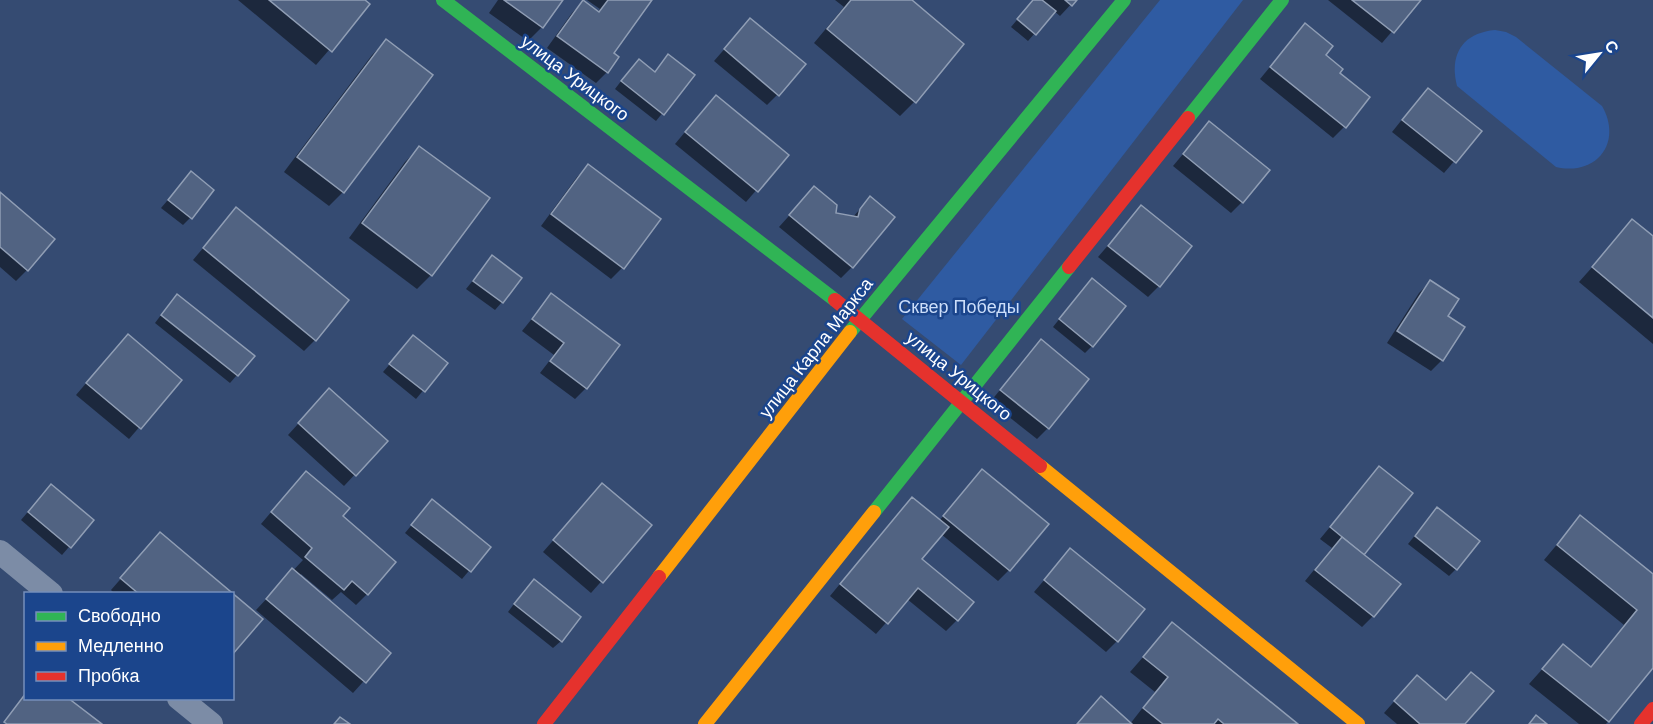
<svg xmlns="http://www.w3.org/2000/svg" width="1653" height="724" viewBox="0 0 1653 724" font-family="Arial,sans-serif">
<rect width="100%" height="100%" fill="#354b72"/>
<g fill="#2f5ba2">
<path d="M1160 0H1243L961 365 902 319Z"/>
<path d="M1495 30 1506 32 1516 37 1602 106C1623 143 1596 176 1556 167L1457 86C1449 55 1462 33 1495 30Z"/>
</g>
<g fill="#0007">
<path d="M238 0H363L368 5 316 65Z"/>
<path d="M498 0H561L542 27 528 41 489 13Z"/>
<path d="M587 0H650L612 54 607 72 596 83 547 48 572 13 583 2 597 13 600 9Z"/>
<path d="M835 0H910L914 102 900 116 814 43 844 7Z"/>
<path d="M1034 0H1075L1060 16 1054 11 1028 41 1011 27Z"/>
<path d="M1328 0H1419L1382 43Z"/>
<path d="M750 20 778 94 767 105 714 61Z"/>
<path d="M1305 25 1338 74 1344 127 1333 138 1260 79Z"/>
<path d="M386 41 343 192 329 206 284 172 372 55Z"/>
<path d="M668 56 693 75 656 121 615 89 631 68 654 73Z"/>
<path d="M1417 101 1480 131 1444 173 1392 132Z"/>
<path d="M705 108 786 156 746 202 675 144Z"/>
<path d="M1209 123 1242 202 1231 213 1173 166Z"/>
<path d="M419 148 431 275 417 289 349 238 405 162Z"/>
<path d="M588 166 659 219 622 268 611 279 541 226 577 177Z"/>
<path d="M191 173 190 218 183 225 161 208Z"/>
<path d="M814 188 834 215 852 218 870 198 852 267 841 278 779 227Z"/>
<path d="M0 194 27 270 16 281 0 267Z"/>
<path d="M1141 207 1159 286 1148 297 1098 257Z"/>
<path d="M236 209 315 340 304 351 193 260Z"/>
<path d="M1633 221 1653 238V344L1579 282Z"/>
<path d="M492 257 502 302 495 310 466 289Z"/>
<path d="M1430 282 1446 317 1442 360 1431 371 1387 343 1419 293Z"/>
<path d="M1084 288 1092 346 1085 353 1053 327Z"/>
<path d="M551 295 586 388 575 399 540 373 554 355 522 331Z"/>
<path d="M170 303 237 375 230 383 155 323Z"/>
<path d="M413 337 446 363 416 399 383 372Z"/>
<path d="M1041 341 1048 428 1037 439 990 402Z"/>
<path d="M117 347 180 380 129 439 76 395Z"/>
<path d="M319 401 386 441 344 486 288 435Z"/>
<path d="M1379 468 1362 555 1373 616 1362 627 1305 581 1332 548 1320 539Z"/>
<path d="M982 471 1009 570 998 581 941 534 920 559 957 620 946 631 907 599 876 634 830 596 901 510 939 521Z"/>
<path d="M295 484 341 516 367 594 356 605 341 592 332 600 301 574 300 577 389 653 353 693 256 610 303 560 261 524Z"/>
<path d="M602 485 650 526 591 593 543 552Z"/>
<path d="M44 493 92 520 62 555 21 520Z"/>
<path d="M425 509 489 547 462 579 405 533Z"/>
<path d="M1430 517 1456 569 1449 576 1408 544Z"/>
<path d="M1580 517 1652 575 1653 573V665L1606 724H1579L1529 684 1563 646 1590 668 1624 625 1544 560Z"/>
<path d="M160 534 230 594H115L111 590Z"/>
<path d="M1070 550 1117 641 1106 652 1034 592Z"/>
<path d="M526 588 561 641 553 648 508 612Z"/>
<path d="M1172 624 1295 724H1077H1130L1155 692 1130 672Z"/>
<path d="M1406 688 1463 724H1397L1384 713Z"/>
</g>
<g fill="#516382" stroke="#909eb5" stroke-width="1.5">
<path d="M269 0H365L370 4 332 52Z"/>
<path d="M504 0H563L543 28Z"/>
<path d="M583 0 599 12 608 0H652L614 53 619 57 608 73 557 36Z"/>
<path d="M851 0H912L964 44 916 103 827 29Z"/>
<path d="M1033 0H1042L1056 11 1036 35 1017 19Z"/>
<path d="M1065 0H1077L1072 6Z"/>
<path d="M1352 0H1421L1394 33Z"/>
<path d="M750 18 806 64 779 96 724 49Z"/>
<path d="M1305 23 1333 46 1326 55 1343 69 1340 73 1370 97 1346 128 1270 67Z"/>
<path d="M386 39 433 75 344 193 297 157Z"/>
<path d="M668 54 695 75 664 115 621 81 639 59 655 72Z"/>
<path d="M1428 88 1482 131 1456 163 1402 120Z"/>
<path d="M716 95 789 155 758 192 685 132Z"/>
<path d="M1209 121 1270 170 1243 203 1183 154Z"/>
<path d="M419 146 490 198 432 276 362 223Z"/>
<path d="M588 164 661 219 624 269 551 214Z"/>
<path d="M191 171 214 190 192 219 168 200Z"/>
<path d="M814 186 837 205 836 213 858 217 860 209 870 196 895 217 853 268 789 215Z"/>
<path d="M0 192 55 239 28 271 0 247Z"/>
<path d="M1141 205 1192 246 1160 287 1108 246Z"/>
<path d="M236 207 349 300 316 341 203 248Z"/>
<path d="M1632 219 1653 236V318L1592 267Z"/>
<path d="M492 255 522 278 503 303 473 281Z"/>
<path d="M1092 278 1126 306 1093 347 1059 319Z"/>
<path d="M1430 280 1459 299 1448 316 1465 327 1443 361 1397 331Z"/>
<path d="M551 293 620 345 587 389 550 361 564 343 532 319Z"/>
<path d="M177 294 255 356 238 376 161 315Z"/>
<path d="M128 334 182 380 141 429 86 383Z"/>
<path d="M413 335 448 363 425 392 389 364Z"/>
<path d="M1041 339 1089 379 1049 429 1000 390Z"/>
<path d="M329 388 388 441 356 476 298 423Z"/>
<path d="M1379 466 1413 493 1364 555 1330 527Z"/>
<path d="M982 469 1049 524 1010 571 943 516Z"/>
<path d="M306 471 350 508 343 516 396 562 368 595 352 581 344 590 305 557 312 548 271 512Z"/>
<path d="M602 483 652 525 603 583 553 540Z"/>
<path d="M51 484 94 520 71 548 28 512Z"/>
<path d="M912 497 949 527 922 559 974 602 958 621 918 588 888 624 840 584Z"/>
<path d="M432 499 491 547 471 572 411 525Z"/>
<path d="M1437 507 1480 541 1457 570 1415 536Z"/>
<path d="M1580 515 1653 574V668L1609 722 1542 669 1563 644 1591 667 1637 610 1557 545Z"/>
<path d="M160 532 263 619 232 655V594H139L120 578Z"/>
<path d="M1342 537 1401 584 1374 617 1315 570Z"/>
<path d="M1070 548 1145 609 1118 642 1044 580Z"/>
<path d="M292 568 391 653 366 683 266 599Z"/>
<path d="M534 579 581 617 562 642 514 604Z"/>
<path d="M1172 622 1298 724H1224L1218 719 1214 724H1163L1143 708 1168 677 1143 657Z"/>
<path d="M1471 672 1494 691 1465 724H1420L1394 701 1417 675 1446 700Z"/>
<path d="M26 693V698H68L102 724H7L4 722Z"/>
<path d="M1101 696 1132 724H1077Z"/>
<path d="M1536 715 1547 724H1529Z"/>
<path d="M340 717 350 724H334Z"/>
</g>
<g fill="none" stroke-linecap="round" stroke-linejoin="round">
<g stroke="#7c8ca6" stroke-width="24">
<path d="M0 552 51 594"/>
<path d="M179 698 211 724"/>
</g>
<g stroke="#30b455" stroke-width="14">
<path d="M443 0 835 300"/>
<path d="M1188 118 1282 0"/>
<path d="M850 332 1124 0"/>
<path d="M874 512 1069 267"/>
</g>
<g stroke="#ff9f0a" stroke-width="14">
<path d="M1040 466 1358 724"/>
<path d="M659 577 850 332"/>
<path d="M705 724 874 512"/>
</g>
<g stroke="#e5322d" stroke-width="14">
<path d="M1069 267 1188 118"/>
<path d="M835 300 1040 466"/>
<path d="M544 724 659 577"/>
<path d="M1641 724 1653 709"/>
</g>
</g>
<g text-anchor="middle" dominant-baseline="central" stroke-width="5" stroke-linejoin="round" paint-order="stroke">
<g font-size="18" fill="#fff" stroke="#1b458c">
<text transform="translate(575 78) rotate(37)">улица Урицкого</text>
<text transform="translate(816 348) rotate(-52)">улица Карла Маркса</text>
<text transform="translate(959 376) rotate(39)">улица Урицкого</text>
</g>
<g font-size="18" fill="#ccdefa" stroke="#1b458c">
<text x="959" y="307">Сквер Победы</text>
</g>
</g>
<rect x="24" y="592" width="210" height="108" fill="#1b458c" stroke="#768fba" stroke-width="1.5"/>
<rect x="36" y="612" width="30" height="9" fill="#30b455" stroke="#768fba" stroke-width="1.5"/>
<text x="78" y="622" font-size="18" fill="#ffffff">Свободно</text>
<rect x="36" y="642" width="30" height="9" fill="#ff9f0a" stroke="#768fba" stroke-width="1.5"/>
<text x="78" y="652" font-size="18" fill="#ffffff">Медленно</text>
<rect x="36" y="672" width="30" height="9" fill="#e5322d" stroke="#768fba" stroke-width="1.5"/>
<text x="78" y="682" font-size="18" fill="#ffffff">Пробка</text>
<g transform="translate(1599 54) rotate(60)" stroke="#1b458c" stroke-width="4.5" paint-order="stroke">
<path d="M0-4.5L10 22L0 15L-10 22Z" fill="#ffffff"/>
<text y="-9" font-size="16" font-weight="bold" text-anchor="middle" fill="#ffffff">С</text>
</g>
</svg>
